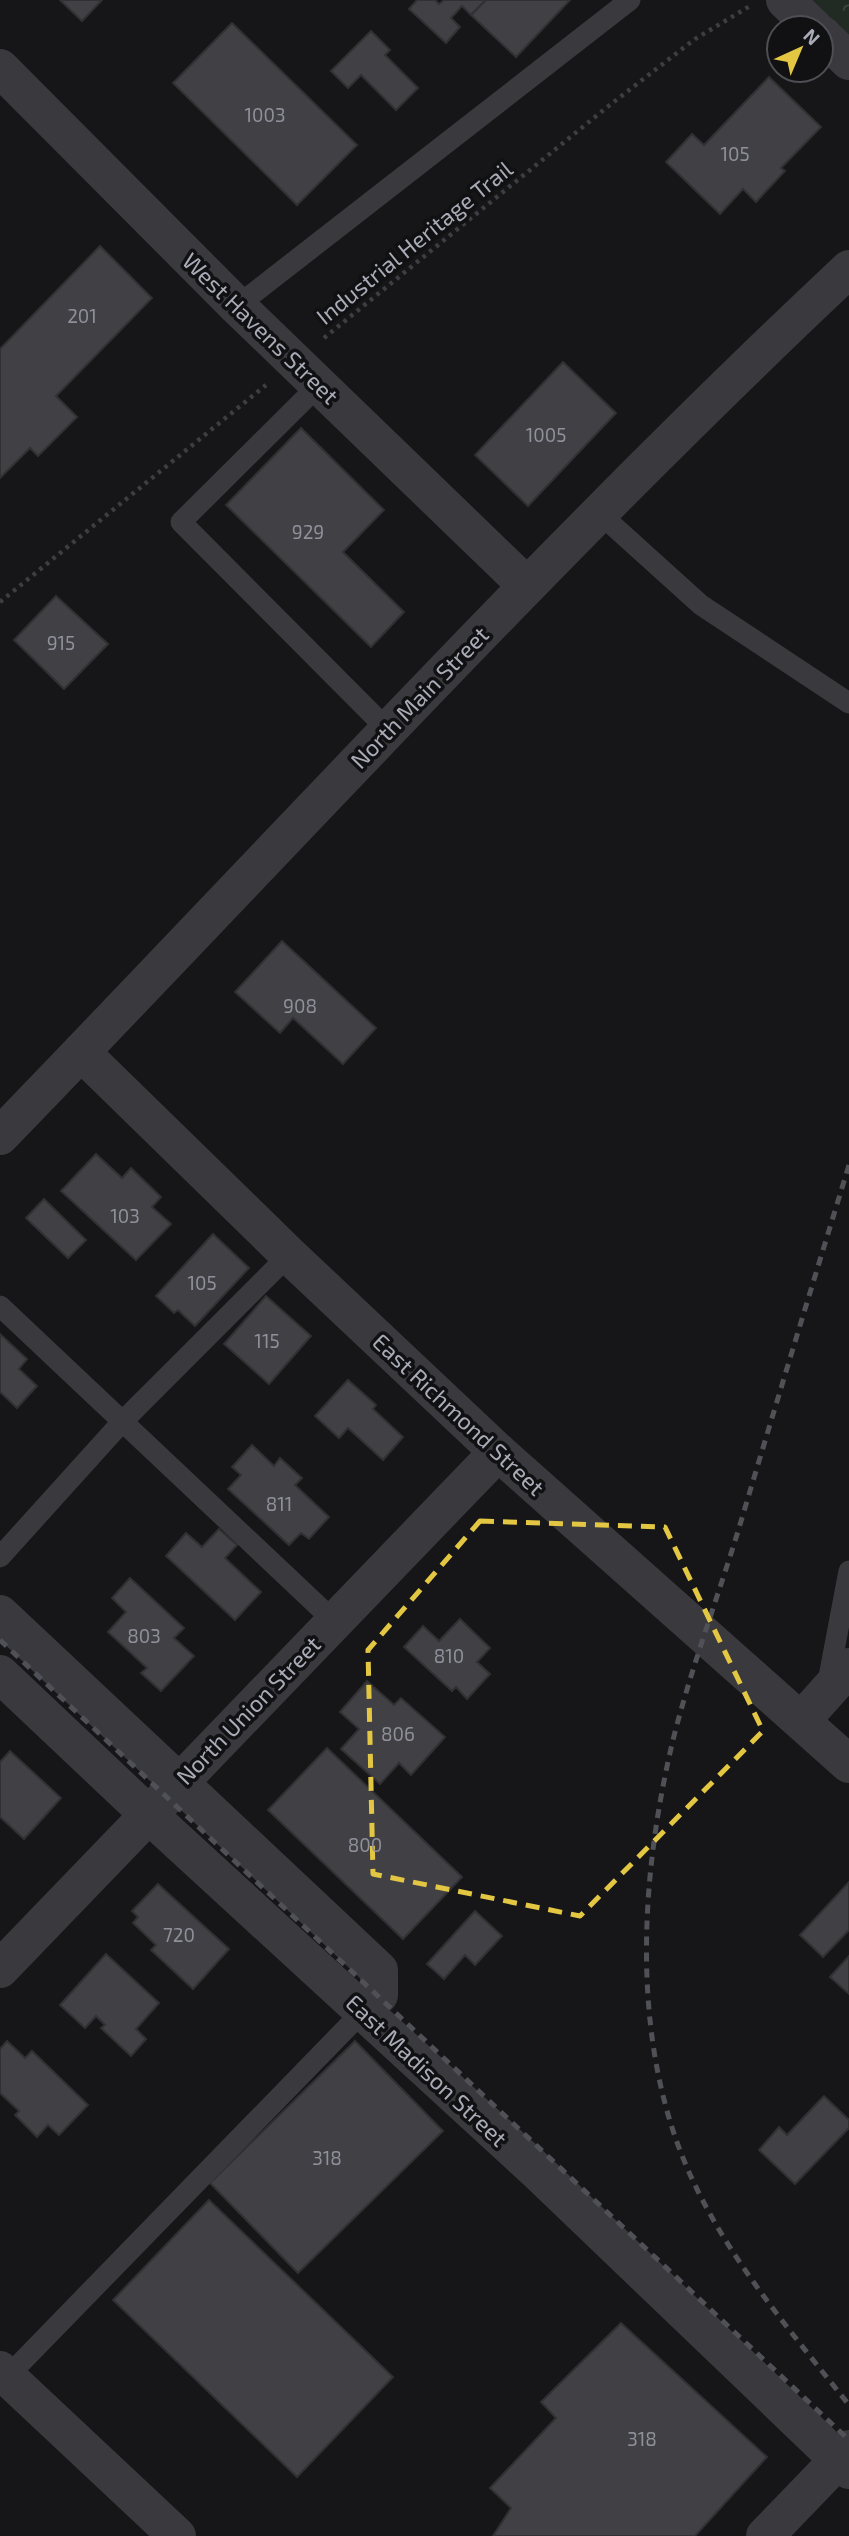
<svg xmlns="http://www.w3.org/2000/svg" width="849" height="2536" viewBox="0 0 849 2536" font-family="'Exo 2',sans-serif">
<defs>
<pattern id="park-crowns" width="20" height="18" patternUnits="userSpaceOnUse" patternTransform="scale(1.75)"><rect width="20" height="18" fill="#222a24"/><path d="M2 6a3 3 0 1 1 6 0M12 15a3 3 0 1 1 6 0" fill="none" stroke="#3f4642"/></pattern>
</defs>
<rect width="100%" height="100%" fill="#161618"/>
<path fill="url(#park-crowns)" d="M785 0H849V61Z"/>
<g fill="#404045" stroke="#313033" stroke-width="2">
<path d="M60 0H102L82 21Z"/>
<path d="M417 0H435L439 4 444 0H486L471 15 462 6 451 18 460 27 446 43 409 9Z"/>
<path d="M486 0H570L516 57 471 15Z"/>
<path d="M232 23 357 145 297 205 173 83Z"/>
<path d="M371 31 390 50 385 55 418 88 396 110 361 75 348 88 331 71Z"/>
<path d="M769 77 821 127 781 168 785 171 756 202 743 189 720 214 666 162 692 134 704 145Z"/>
<path d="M100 246 152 298 56 396 77 417 38 456 30 448 0 478V349Z"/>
<path d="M563 362 616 413 528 506 475 455Z"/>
<path d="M301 428 384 510 343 552 404 612 371 647 226 505Z"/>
<path d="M56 596 108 644 64 689 14 640Z"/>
<path d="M282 941 376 1028 343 1064 293 1018 280 1033 235 992Z"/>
<path d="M96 1154 122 1178 131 1168 161 1197 152 1207 171 1224 136 1260 61 1191Z"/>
<path d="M44 1199 86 1240 68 1258 26 1218Z"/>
<path d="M213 1234 249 1268 195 1326 178 1310 174 1313 156 1296Z"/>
<path d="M266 1296 311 1336 269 1384 224 1344Z"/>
<path d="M0 1334 27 1359 19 1369 37 1386 17 1408 0 1392Z"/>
<path d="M348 1380 376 1405 373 1409 403 1437 383 1460 348 1428 339 1438 315 1416Z"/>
<path d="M252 1445 274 1466 280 1458 302 1478 295 1485 329 1517 309 1539 301 1533 289 1545 228 1489 241 1475 232 1467Z"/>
<path d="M219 1529 237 1545 225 1558 261 1592 235 1620 166 1556 186 1533 202 1547Z"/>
<path d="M130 1578 184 1628 174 1638 194 1656 161 1691 141 1673 147 1668 108 1632 126 1612 112 1598Z"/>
<path d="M460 1619 490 1648 477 1662 490 1674 467 1699 456 1687 452 1691 404 1647 423 1626 439 1641Z"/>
<path d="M367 1681 394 1705 401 1698 445 1737 411 1775 399 1763 380 1784 341 1749 359 1729 340 1712Z"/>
<path d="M327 1748 462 1877 403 1939 268 1810Z"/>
<path d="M10 1751 61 1798 24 1839 0 1817V1762Z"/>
<path d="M849 1882V1930L823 1957 800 1935Z"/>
<path d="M158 1884 229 1949 193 1989 151 1950 156 1945 133 1923 138 1917 132 1911Z"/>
<path d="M475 1911 502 1936 475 1965 465 1955 444 1979 427 1964Z"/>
<path d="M106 1954 159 2003 136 2029 146 2039 131 2056 101 2028 105 2025 96 2016 85 2028 60 2005Z"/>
<path d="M849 1956V1994L830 1977Z"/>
<path d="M7 2041 25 2058 32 2051 88 2105 59 2135 48 2125 37 2137 15 2115 19 2111 0 2093V2049Z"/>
<path d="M355 2041 443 2131 298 2273 210 2183Z"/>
<path d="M824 2096 849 2120V2128L795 2184 759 2150 779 2127 787 2135Z"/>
<path d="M209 2200 393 2377 297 2477 113 2300Z"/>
<path d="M621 2323 767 2457 695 2536H493L511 2508 490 2488 556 2418 541 2402Z"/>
</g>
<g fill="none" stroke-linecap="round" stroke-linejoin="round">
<g stroke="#3d3e43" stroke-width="4.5" stroke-dasharray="3.5 5" stroke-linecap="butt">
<path d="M324 338 606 108 695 39 750 6"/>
<path d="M0 602 266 385"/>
</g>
<g stroke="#39393e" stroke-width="21">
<path d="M237 306 630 0"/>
<path d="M319 385 181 522 388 730"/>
<path d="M598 512 701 605 849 703"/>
<path d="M0 1306 334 1621"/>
<path d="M0 1557 121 1423 289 1255"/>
<path d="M828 1682 849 1571"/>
<path d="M7 2377 370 2004"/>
</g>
<g stroke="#39393e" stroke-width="38">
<path d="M785 0 814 28"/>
<path d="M821 34 849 61"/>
<path d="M0 68 237 306 526 585"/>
<path d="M81 1052 289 1255 498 1452 849 1764"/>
<path d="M0 1136C282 845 554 546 849 269"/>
<path d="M0 1614 379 1970V1995"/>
<path d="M0 1674 148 1814 537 2171 849 2470"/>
<path d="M802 1720 849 1667"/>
<path d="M0 1969 498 1452"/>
<path d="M0 2370 177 2536"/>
<path d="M765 2536 849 2449"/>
</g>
<g stroke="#505157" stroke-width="5" stroke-dasharray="9 7" stroke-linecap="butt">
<path d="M849 1165C812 1286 775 1407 739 1528 717 1600 690 1671 672 1744 642 1872 632 2019 678 2145 714 2243 785 2324 849 2405"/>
<path d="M0 1640 849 2440"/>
</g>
</g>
<path fill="none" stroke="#e3c743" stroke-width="5" stroke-dasharray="14 9" stroke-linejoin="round" d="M480 1521 665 1527 763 1731 580 1916 373 1874 368 1650Z"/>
<g text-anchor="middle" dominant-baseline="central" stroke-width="7" stroke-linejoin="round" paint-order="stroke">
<g font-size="19" fill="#8f909a">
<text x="265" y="114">1003</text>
<text x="735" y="153">105</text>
<text x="82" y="315">201</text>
<text x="546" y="434">1005</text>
<text x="308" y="531">929</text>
<text x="61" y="642">915</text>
<text x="300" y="1005">908</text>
<text x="125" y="1215">103</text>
<text x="202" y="1282">105</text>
<text x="267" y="1340">115</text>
<text x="279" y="1503">811</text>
<text x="144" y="1635">803</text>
<text x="449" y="1655">810</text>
<text x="398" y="1733">806</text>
<text x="365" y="1844">800</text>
<text x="179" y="1934">720</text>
<text x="327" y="2157">318</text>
<text x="642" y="2438">318</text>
</g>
<g font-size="23" fill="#a9abb7" stroke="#111113">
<text transform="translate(414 242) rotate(-39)">Industrial Heritage Trail</text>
<text transform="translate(261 328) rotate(44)">West Havens Street</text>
<text transform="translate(419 697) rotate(-46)">North Main Street</text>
<text transform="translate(459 1414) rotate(43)">East Richmond Street</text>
<text transform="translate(248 1710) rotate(-46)">North Union Street</text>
<text transform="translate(427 2070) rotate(43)">East Madison Street</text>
</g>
</g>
<g transform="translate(800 49) rotate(44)"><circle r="33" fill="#111113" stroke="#4e4f55" stroke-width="2"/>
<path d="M0-5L12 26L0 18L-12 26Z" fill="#e3c743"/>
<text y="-10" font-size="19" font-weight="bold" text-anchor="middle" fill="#a9abb7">N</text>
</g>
</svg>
